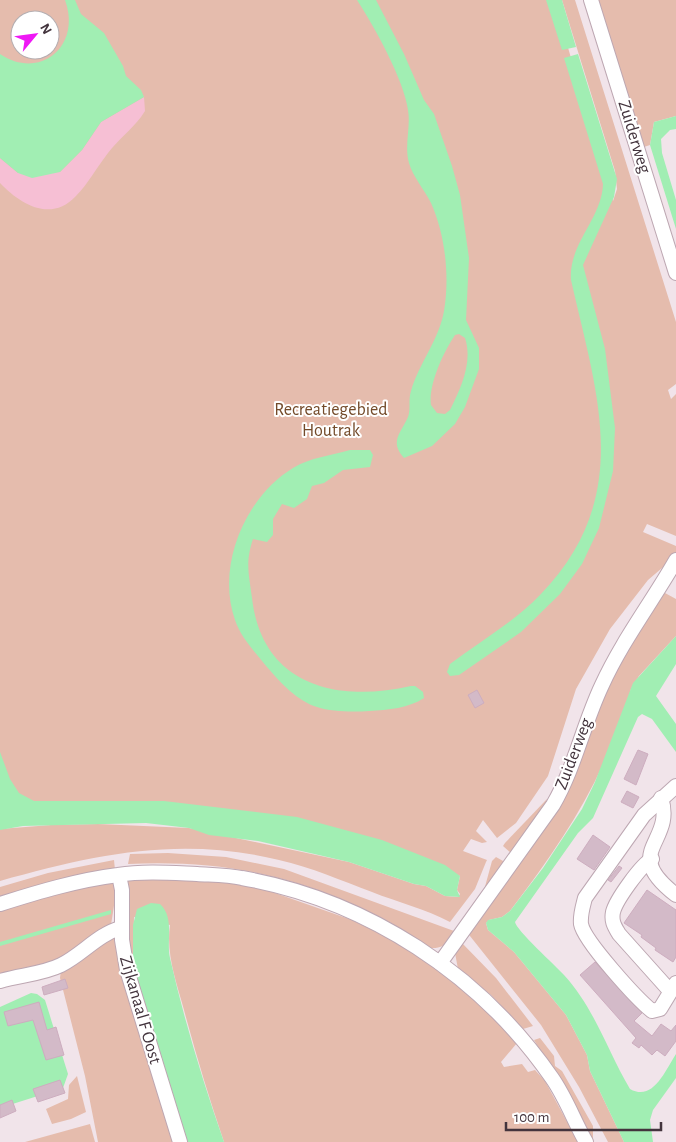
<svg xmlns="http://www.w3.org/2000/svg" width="676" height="1142" viewBox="0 0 676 1142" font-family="'Alegreya Sans',sans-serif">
<rect width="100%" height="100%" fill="#f1e4ea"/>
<g fill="#e5bcad" fill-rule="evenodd">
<path d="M0 0H554L613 201 617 189 615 171 562 0H575L676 322V384L668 390 671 399 676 394V536L647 524 643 532 676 546V556L648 580 610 629 576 689 548 776 516 823 497 838 483 820 476 831 487 842 482 843 471 839 463 851 487 860 486 862 475 889 450 922C426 909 397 902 372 892 342 881 311 867 279 860 180 836 96 854 0 881V829L51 825 98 824 189 828 349 862 414 884 426 886 445 896 458 897 460 894 457 890 460 876 235 820 0 808ZM20 20H50V50H20Z"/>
<path d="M596 0H676V116L654 122 650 145 644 147Z"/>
<path d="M665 593 676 599V636L639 676 631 689C606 777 564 840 510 911L502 917 489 920 486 923 488 930 514 952 566 1015 587 1055 590 1071 624 1142H608L579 1087 541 1025 466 931 543 828 608 678 657 600Z"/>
<path d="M547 799 545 810 511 853 503 846 505 843Z"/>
<path d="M168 853 226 857 284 869 454 931 455 937C428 963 414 937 391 923 381 917 370 913 360 908 285 872 211 860 128 864L130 854Z"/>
<path d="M496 857 503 861 504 865 483 894 492 861Z"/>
<path d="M114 860 115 870 0 898V887L48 873Z"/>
<path d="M169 876 226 881 258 887 352 920 399 943 456 980 517 1043 501 1062 504 1067 522 1064 528 1072 535 1070 545 1081 578 1142H224C209 1098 196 1055 184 1010 176 981 166 955 170 925L134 917 133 967 187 1142H183L130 971 126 881Z"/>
<path d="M118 880 111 925 66 958 0 977V909L29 899Z"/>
<path d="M109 935 117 938 177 1142H98L85 1076 60 978 61 970Z"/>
<path d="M461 942 496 978 533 1026 523 1029 491 995 458 969 455 953Z"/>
<path d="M540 1038 554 1056 555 1066 562 1071 593 1126V1142H591L562 1086 534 1040Z"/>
<path d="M77 1076 86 1112 71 1119 52 1124 46 1109 68 1099 69 1085Z"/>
<path d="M90 1124 95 1142H25Z"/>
</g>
<path fill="#f6bfd4" d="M144 97 145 111 141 117C131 130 118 140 108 153 97 167 88 184 76 196 51 223 20 204 0 183V158L18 173 60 172 82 150 101 122Z"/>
<g fill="#a1eeb3" fill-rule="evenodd">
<path d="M65 0H75L81 14 104 33 123 66 126 76 141 90 144 97 101 122 82 150 60 172 32 178 18 173 0 158V54C40 81 82 46 65 0Z"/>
<path d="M357 0H376L404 54 424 100 434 114 452 166 460 195 469 258 466 320 479 348V369L465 407 455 424 432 446 404 458C389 441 401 433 408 417 411 409 408 400 411 391 419 363 439 340 444 311 450 276 445 234 431 203 424 189 413 177 409 163 404 146 411 127 408 110 404 80 374 26 357 0ZM459 334 465 338C473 362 461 388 450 410L445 414 437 413 431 405C428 385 444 351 455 335Z"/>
<path d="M546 0H562L576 47 562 50Z"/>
<path d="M578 54 617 179 614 197 583 265 605 349 615 428 613 471 599 528 582 564 560 594 521 632 459 675 450 676 447 672 450 664C480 641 514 622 540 595 635 497 597 395 571 280 568 244 602 219 603 184L564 58Z"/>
<path d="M676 116V129L670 130 661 139 662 153 676 200V229L650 145 654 122Z"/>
<path d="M350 450H370L373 455 370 467 343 470 324 483 312 486 307 499 294 508 282 504 273 519V535L267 542 253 539C245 563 249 574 252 598 262 685 336 703 411 686H415L423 692 424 698C409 708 388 710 369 711 354 712 332 712 317 707 297 701 280 682 267 667 256 653 241 638 235 620 216 566 245 497 293 468 311 457 330 456 350 450Z"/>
<path d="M676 636V664L656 696 676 724V752L652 719 642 714 638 717 593 818 578 833 515 922C516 930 556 966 564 975 595 1009 607 1050 630 1089 653 1102 665 1071 676 1054V1078L653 1110 650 1120 653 1142H624L590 1071 587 1055 566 1015 514 952 488 930 486 923 488 920 502 917 510 911 543 868 582 809 595 782 633 683Z"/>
<path d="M0 752 10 779 19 793 34 801H164L297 817 382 840 445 865 460 876 457 890 460 897 445 896 426 886 414 884 349 862 258 841 209 835 189 828 146 823 23 826 0 830Z"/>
<path d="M151 903 160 904C175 918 166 940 170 958 184 1020 203 1082 224 1142H187L133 967V925L137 909Z"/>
<path d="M111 910V914L0 946V942Z"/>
<path d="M31 993 37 994 45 1000 68 1074 63 1088 0 1108V1007Z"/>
</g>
<g fill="#d3bac8" stroke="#cdadbf">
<path d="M477 690 484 703 475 708 468 695Z"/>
<path d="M638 750 648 754 636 785 624 779Z"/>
<path d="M627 791 639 797 633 808 621 802Z"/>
<path d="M593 835 610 847 594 870 577 859Z"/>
<path d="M619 866 622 868 611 882 608 880Z"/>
<path d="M647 890 676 910V957L673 962 655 950 656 948 641 937 642 935 624 923Z"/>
<path d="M595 962 642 1013 634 1021 652 1036 661 1024 671 1031 676 1025V1041L665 1056 657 1050 652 1055 641 1045 639 1048 632 1043 636 1038 580 975Z"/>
<path d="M65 979 68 988 44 995 42 987Z"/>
<path d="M39 1002 47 1030 56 1027 64 1055 46 1060 33 1020 8 1026 4 1012Z"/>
<path d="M60 1080 65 1093 38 1102 33 1089Z"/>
<path d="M12 1100 16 1111 0 1118V1105Z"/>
</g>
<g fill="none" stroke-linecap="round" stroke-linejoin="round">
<g stroke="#bda7b2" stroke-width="16">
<g id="minor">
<path d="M591 0 676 273"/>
<path d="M676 786 644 815 585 898C583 906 580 915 581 924 584 941 637 999 652 1011L660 1009 676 983"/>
<path d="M661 798C676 843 619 851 676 895"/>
<path d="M652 859C641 865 616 900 613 912 611 922 615 927 619 934L670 991"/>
<path d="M119 875 122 890V940L127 970 180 1142"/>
<path d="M0 904C38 892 78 880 118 875 144 871 171 873 197 874 212 875 228 875 242 878 367 900 480 974 552 1078 566 1098 574 1121 586 1142"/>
<path d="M440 963 553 805C575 767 583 725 602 685 622 641 652 602 676 560"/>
<path d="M0 981C20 975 43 974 61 965 83 954 98 934 121 928"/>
</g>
</g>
<use href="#minor" stroke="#fff" stroke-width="14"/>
</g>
<g text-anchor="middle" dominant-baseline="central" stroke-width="4" stroke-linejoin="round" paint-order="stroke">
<g font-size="18" fill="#43343d" stroke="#fff">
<text transform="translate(634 137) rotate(73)">Zuiderweg</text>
<text transform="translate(574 754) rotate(-69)">Zuiderweg</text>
<text transform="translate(140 1010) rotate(74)">Zijkanaal F Oost</text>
</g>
<g font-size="18" fill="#734a29" stroke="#fff">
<text x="331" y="410">Recreatiegebied<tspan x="331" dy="21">Houtrak</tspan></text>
</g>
</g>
<g transform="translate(35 35) rotate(61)"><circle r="24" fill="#ffffff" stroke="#b4aeb1"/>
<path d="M0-4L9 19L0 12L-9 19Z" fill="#ef18f5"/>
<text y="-8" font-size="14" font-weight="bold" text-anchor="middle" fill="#43343d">N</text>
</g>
<path d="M506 1122v8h155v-8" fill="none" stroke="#43343d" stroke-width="2.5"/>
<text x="514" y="1122" font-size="15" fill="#43343d" stroke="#ffffff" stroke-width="4" paint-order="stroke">100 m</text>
</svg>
